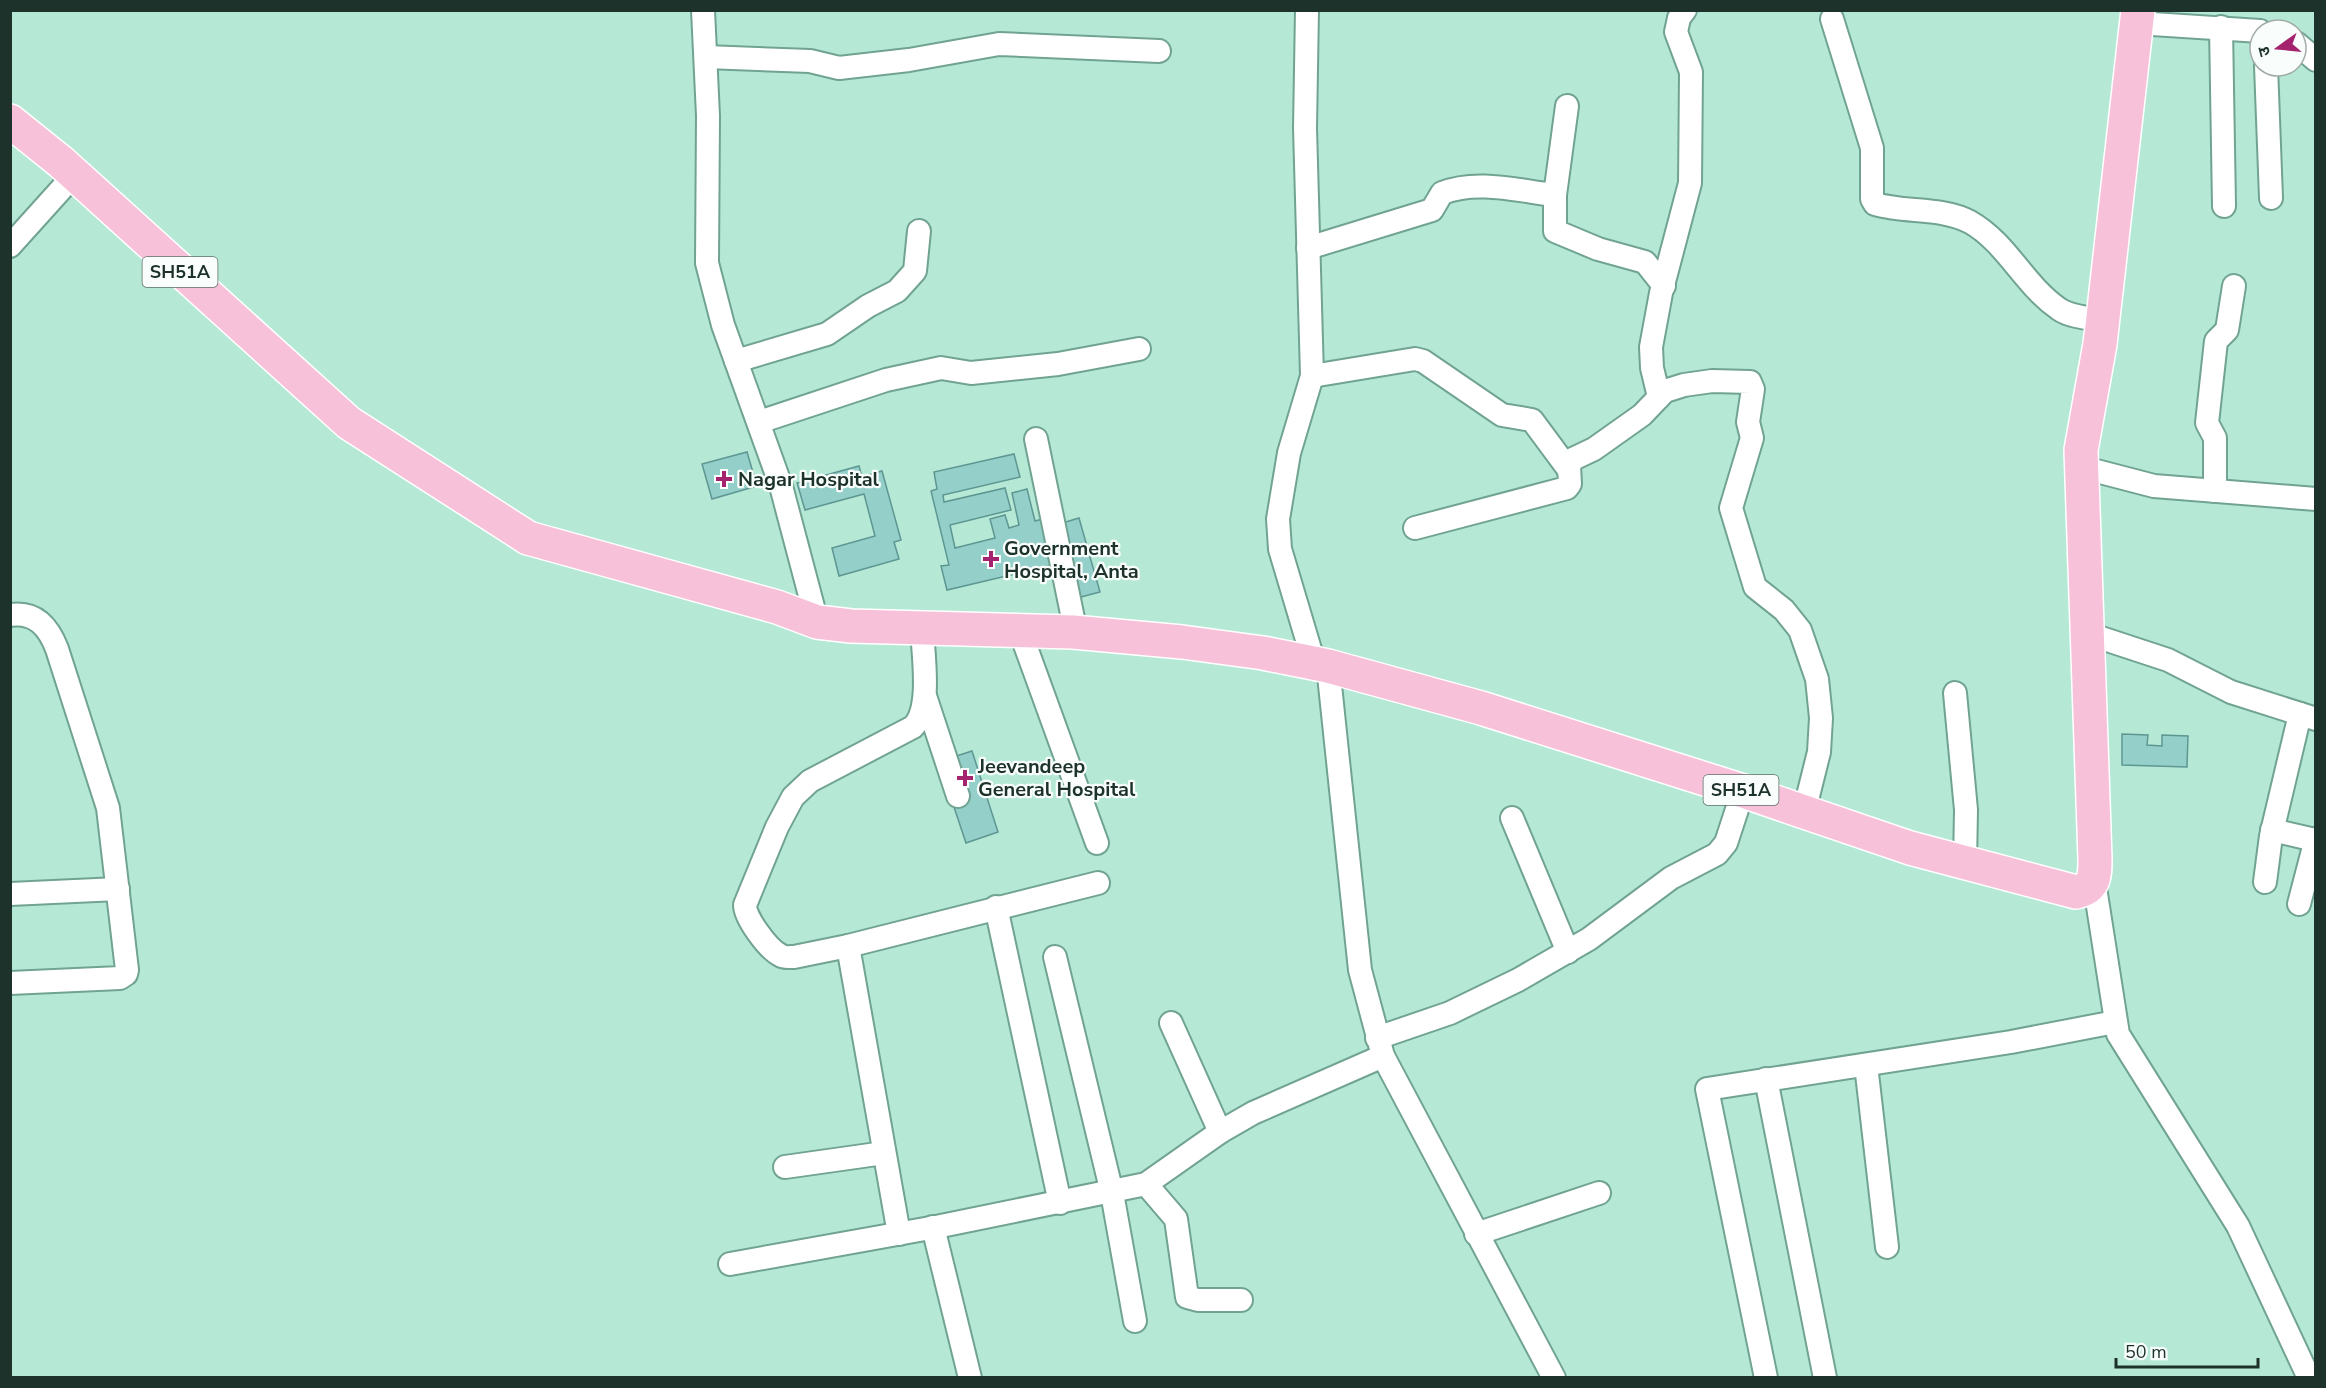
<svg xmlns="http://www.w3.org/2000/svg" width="2326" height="1388" viewBox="0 0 2326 1388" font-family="'Nunito Sans','Noto Sans Devanagari',sans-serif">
<rect width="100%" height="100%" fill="#b5e9d6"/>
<g fill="#95cfca" stroke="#5e9692" stroke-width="1.5">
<path d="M747 452 757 486 712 499 702 464Z"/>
<path d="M1014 454 1020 477 943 495 944 502 1005 488 1011 510 950 525 955 548 995 538 990 519 1005 515 1009 528 1019 525 1012 493 1027 489 1035 521 1050 517 1061 563 947 590 941 566 949 565 931 491 937 489 934 472Z"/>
<path d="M859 466 862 477 882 471 901 540 894 542 899 559 839 576 832 548 875 536 864 494 805 510 797 483Z"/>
<path d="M1079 518 1100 592 1077 598 1056 525Z"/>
<path d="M2122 734 2148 735 2147 745 2162 746V735L2188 736 2187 767 2122 765Z"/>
<path d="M972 751 998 832 966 843 951 798 947 759Z"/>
</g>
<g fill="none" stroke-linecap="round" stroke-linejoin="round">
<g stroke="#71a392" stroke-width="26">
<g id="minor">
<path d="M703 10 708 116 707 263 723 325 781 486 817 622"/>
<path d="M1307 10 1305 128 1312 376 1289 453 1278 519 1280 549 1314 663"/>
<path d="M1832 19 1872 148V199L1875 204C1905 213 1942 207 1970 222 2007 243 2024 285 2059 309 2070 317 2089 318 2103 320"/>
<path d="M2137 23 2260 31"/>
<path d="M2221 27 2224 206"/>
<path d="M2296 43 2316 60"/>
<path d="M706 57 810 61 839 68 909 60 999 44 1159 51"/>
<path d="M2266 66 2271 198"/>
<path d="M1567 106 1555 195V231L1598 249 1645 262 1664 286"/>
<path d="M10 246 74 175"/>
<path d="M1308 248 1432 210 1442 193C1477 179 1519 191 1555 195"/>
<path d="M736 361 827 334 868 306 897 291 915 271 919 231"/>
<path d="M1312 376 1415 359 1423 361 1502 415 1532 420 1569 470"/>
<path d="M1659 397 1652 368 1651 347 1661 293 1690 183 1691 72 1676 32 1679 18 1685 10"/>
<path d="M759 422 886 380 941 368 971 373 1058 364 1139 349"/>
<path d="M1036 439 1076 633"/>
<path d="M2081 467 2154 486 2316 499"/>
<path d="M2215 491V438L2207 423 2216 341 2227 330 2234 286"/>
<path d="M1415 528 1567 488 1570 484 1569 466 1573 459 1594 449 1642 415 1665 391 1684 385 1712 381 1750 382 1753 389 1748 422 1752 438 1731 508 1755 587 1784 610 1800 630 1817 679 1821 718 1819 752 1804 812"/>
<path d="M10 615C36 611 49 628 57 649L108 808 127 970 126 974 120 978 10 983"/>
<path d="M922 629C923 654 932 709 913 727L810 781 793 797 777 827 745 905C745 918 768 949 780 955 784 958 789 957 794 957L848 946 1098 883"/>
<path d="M1020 631 1097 843"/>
<path d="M2086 633 2168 660 2231 692 2316 719"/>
<path d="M1328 666 1360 970 1383 1056 1554 1378"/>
<path d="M1955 693 1966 810 1965 863"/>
<path d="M925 696 958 796"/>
<path d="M1512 818 1568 952"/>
<path d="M2272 830 2315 840"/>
<path d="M2094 881 2118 1034 2238 1226 2309 1378"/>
<path d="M2265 882 2271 836 2300 714"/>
<path d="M10 894 118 889"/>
<path d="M2299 904 2316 839"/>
<path d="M996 907 1060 1203"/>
<path d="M848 946 899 1234"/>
<path d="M1055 957 1112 1193 1135 1321"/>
<path d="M1171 1023 1220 1132"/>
<path d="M1377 1038 1450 1013 1518 980 1589 939 1671 878 1717 854 1726 843 1743 791"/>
<path d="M1866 1065 1887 1247"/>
<path d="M1766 1079 1825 1378"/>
<path d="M785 1167 884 1153"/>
<path d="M1146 1184 1176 1219 1187 1297 1198 1300H1241"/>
<path d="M933 1227 970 1378"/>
<path d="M1476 1234 1599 1193"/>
<path d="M730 1264 936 1227 1146 1184 1220 1132 1253 1113 1383 1056"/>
<path d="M1766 1378 1707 1089 2011 1042 2115 1022"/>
</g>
</g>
<g stroke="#fff" stroke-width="36">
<path id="primary" d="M10 121 61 162 349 423 528 538 777 607 817 622 851 626 1073 632 1182 642 1263 653 1328 666 1481 708 1743 791 1910 848 2076 892C2095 888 2095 876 2095 859L2081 450 2100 344 2138 10"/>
</g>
<use href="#minor" stroke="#fff" stroke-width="22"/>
<use href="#primary" stroke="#f7c1da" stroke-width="33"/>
</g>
<g fill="#a5226f" stroke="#f9fefc" stroke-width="2">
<path d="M721 470h6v6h6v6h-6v6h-6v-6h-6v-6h6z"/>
<path d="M988 550h6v6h6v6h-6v6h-6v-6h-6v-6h6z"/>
<path d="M962 769h6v6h6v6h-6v6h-6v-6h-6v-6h6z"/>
</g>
<g text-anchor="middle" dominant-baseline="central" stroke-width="4.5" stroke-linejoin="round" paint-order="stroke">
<g fill="#f9fefc" stroke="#5f6f6a" stroke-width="1.5">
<rect x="142.5" y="257" width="75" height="30" rx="4.5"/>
<rect x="1703.5" y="775" width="75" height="30" rx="4.5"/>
</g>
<g font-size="18" font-weight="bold" fill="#1d322b">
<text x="180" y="272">SH51A</text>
<text x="1741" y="790">SH51A</text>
</g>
<g font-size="20" font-weight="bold" fill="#1d322b" stroke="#f9fefc" text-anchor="start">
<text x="738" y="479">Nagar Hospital</text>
<text x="1004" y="548">Government<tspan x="1004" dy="23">Hospital, Anta</tspan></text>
<text x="978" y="766">Jeevandeep<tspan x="978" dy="23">General Hospital</tspan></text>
</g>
</g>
<rect width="2326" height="1388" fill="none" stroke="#1d322b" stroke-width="24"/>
<g transform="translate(2278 48) rotate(255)"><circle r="28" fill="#f9fefc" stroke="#a1aca8" stroke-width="1.5"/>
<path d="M0-4.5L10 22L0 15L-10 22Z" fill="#a5226f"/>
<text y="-9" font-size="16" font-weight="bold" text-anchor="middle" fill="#1d322b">उ</text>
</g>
<path d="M2116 1358v9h142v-9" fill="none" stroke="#1d322b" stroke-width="3"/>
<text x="2125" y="1358" font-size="18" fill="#1d322b" stroke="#f9fefc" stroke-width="4.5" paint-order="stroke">50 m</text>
</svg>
